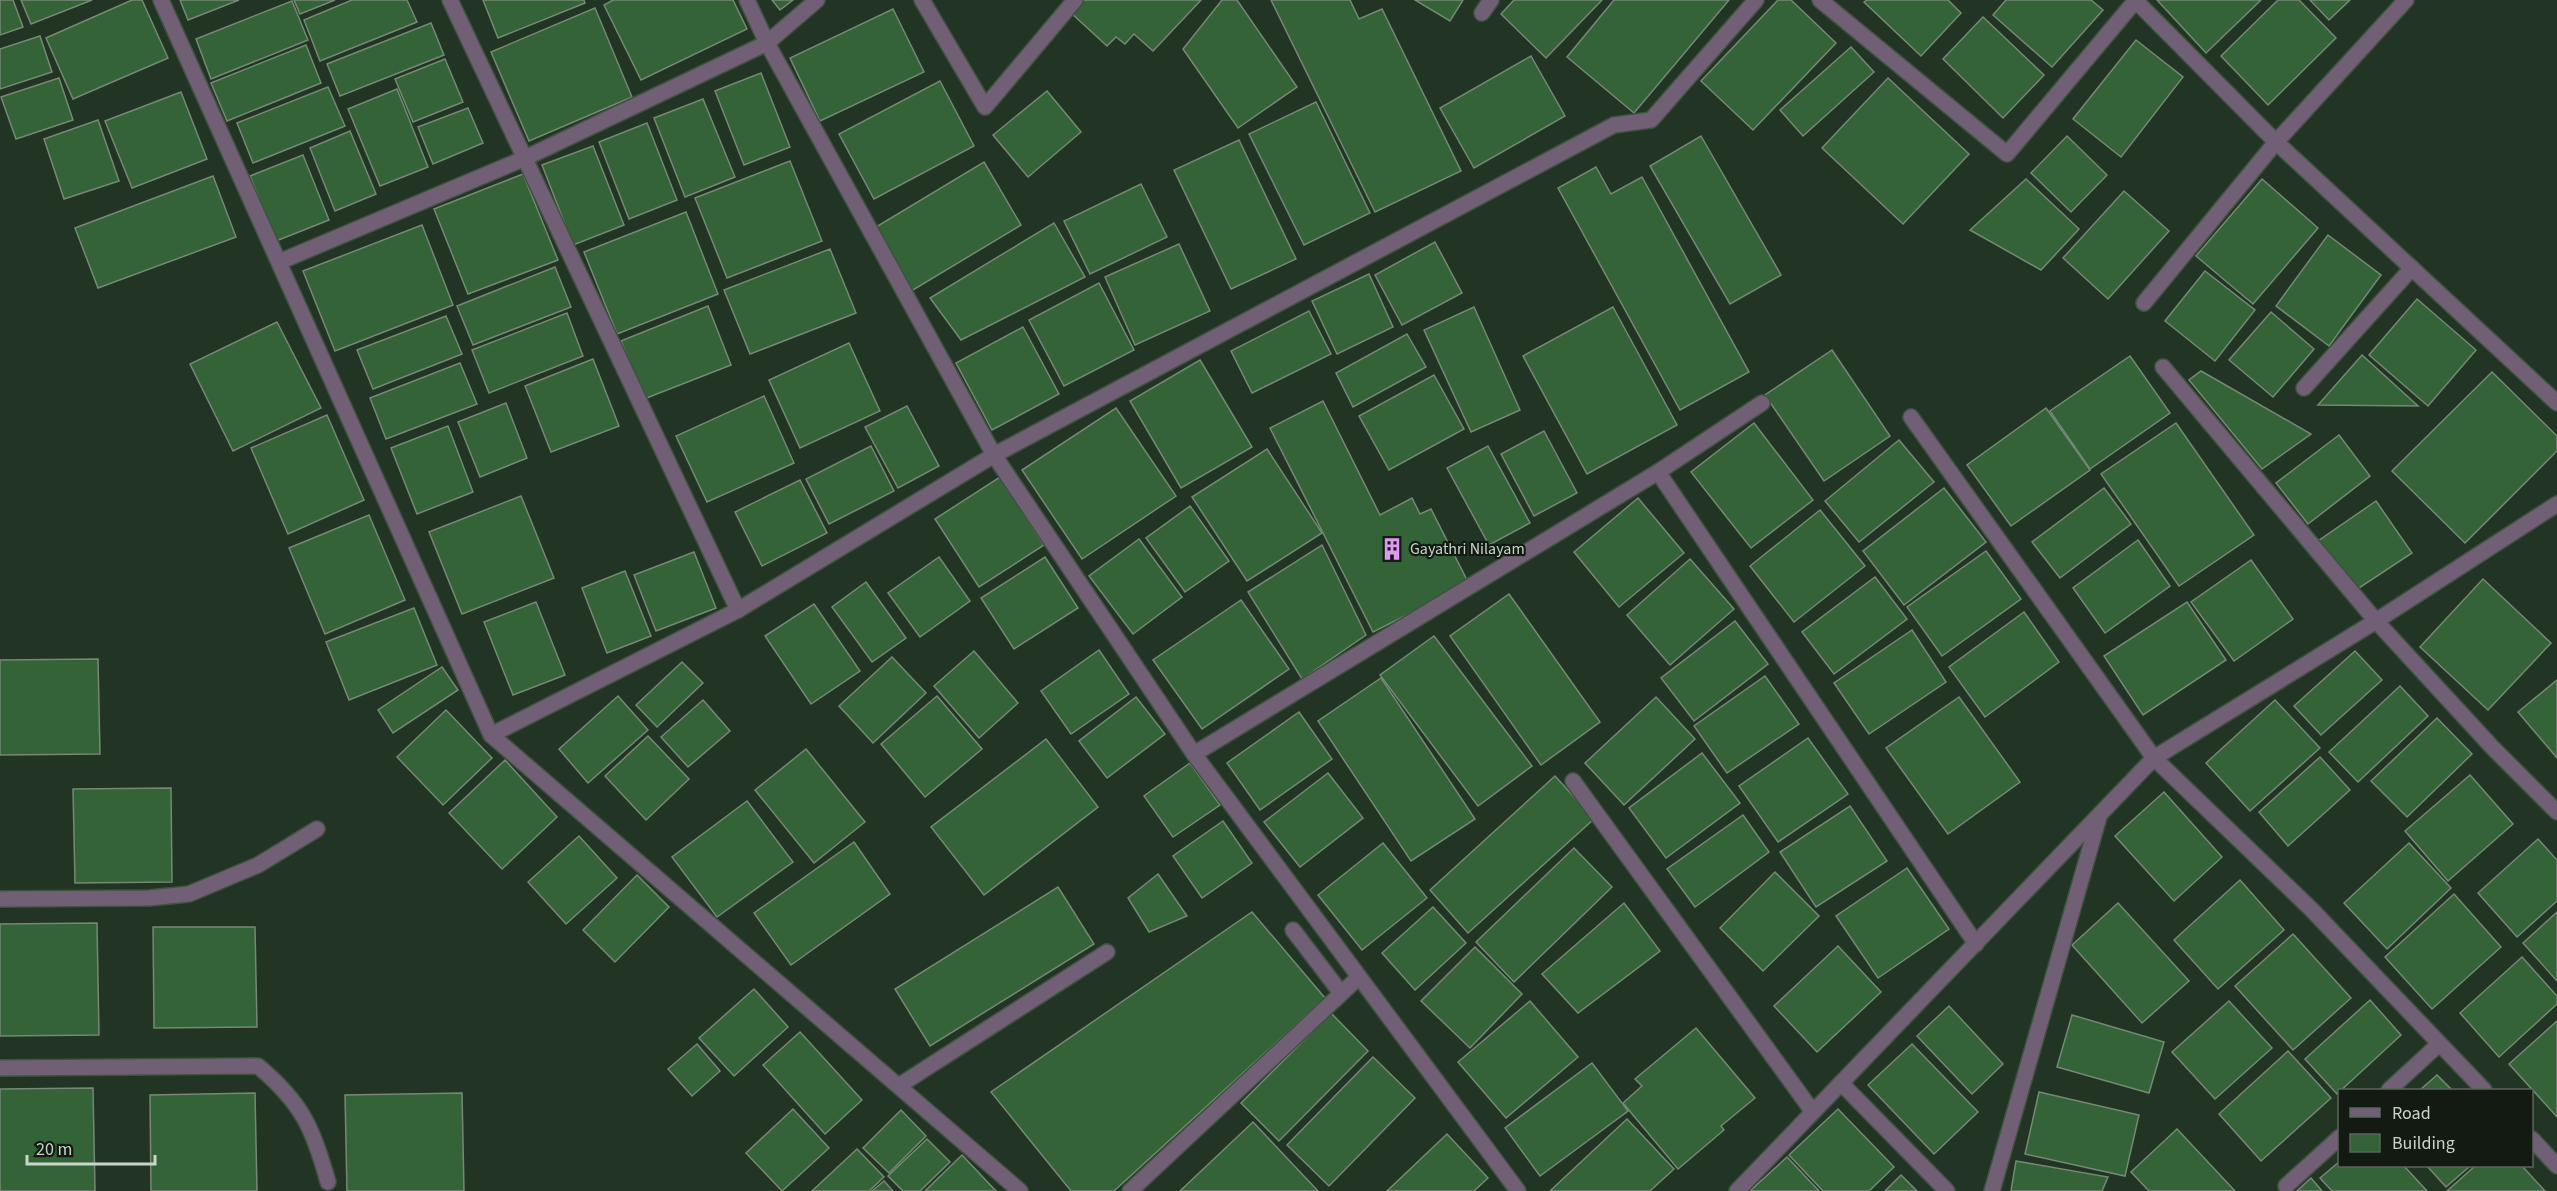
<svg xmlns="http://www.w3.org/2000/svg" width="2557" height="1191" viewBox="0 0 2557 1191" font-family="'Source Sans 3',sans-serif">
<rect width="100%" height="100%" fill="#223423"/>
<g fill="#336337" stroke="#758975" stroke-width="1.5">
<path d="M0 0H13L23 27 0 35Z"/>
<path d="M21 0H92L31 24Z"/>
<path d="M132 0H142L168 58 73 99 46 38Z"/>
<path d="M180 0H239L188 20Z"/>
<path d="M294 0H335L300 14Z"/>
<path d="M352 0H407L417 22 320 61 304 20Z"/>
<path d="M483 0H584L585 3 498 38Z"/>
<path d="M613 0H733L747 29 641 80 604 5Z"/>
<path d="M772 0H793L780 10Z"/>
<path d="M1082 0H1201L1153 51 1134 34 1125 44 1116 37 1107 46 1070 12Z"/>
<path d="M1222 0H1237L1297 87 1238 128 1183 49Z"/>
<path d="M1271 0H1350L1359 19 1382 9 1461 171 1375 212Z"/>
<path d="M1415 0H1463L1450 21Z"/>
<path d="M1514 0H1602L1546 58 1501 14Z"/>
<path d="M1614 0H1729L1634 113 1567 57Z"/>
<path d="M1778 0H1791L1836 43 1753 130 1701 81Z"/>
<path d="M1867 0H1948L1961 13 1921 56 1864 2Z"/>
<path d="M2006 0H2091L2103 10 2052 67 1993 15Z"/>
<path d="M2157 0H2261L2206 53Z"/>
<path d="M2278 0H2299L2336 38 2268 105 2221 56Z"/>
<path d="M2310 0H2350L2329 20Z"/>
<path d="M292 1 308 40 211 79 196 39Z"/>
<path d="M595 8 632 97 529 141 491 52Z"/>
<path d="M893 9 924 72 820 121 790 58Z"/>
<path d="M1983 17 2044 75 2003 118 1943 59Z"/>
<path d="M431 23 444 55 340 96 327 64Z"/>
<path d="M40 36 52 72 0 89V49Z"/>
<path d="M2136 40 2183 77 2121 157 2073 119Z"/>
<path d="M306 45 321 83 227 121 211 83Z"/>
<path d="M1851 47 1874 72 1803 136 1780 110Z"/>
<path d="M1531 56 1565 116 1474 168 1440 108Z"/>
<path d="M445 59 463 102 413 122 395 79Z"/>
<path d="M761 73 790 147 744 165 715 91Z"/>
<path d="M59 78 73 120 16 139 1 97Z"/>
<path d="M1888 78 1969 154 1903 224 1822 148Z"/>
<path d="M940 81 974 146 874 199 839 134Z"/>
<path d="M328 87 345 126 253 163 237 123Z"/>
<path d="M397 89 428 167 380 186 348 109Z"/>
<path d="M1047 91 1081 132 1028 177 993 135Z"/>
<path d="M181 92 207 159 132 188 105 121Z"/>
<path d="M703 99 735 177 685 197 654 118Z"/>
<path d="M1316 102 1370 213 1304 245 1249 134Z"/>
<path d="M468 108 483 143 433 164 418 127Z"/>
<path d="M98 120 119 181 64 199 44 139Z"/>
<path d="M647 123 677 200 629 219 599 142Z"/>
<path d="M350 131 376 194 335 211 310 148Z"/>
<path d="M1701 136 1781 275 1730 304 1650 166Z"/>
<path d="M2067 136 2107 175 2071 212 2031 173Z"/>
<path d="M1239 140 1296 259 1231 289 1174 170Z"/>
<path d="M593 146 624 225 573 245 542 165Z"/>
<path d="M303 155 329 220 276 241 250 176Z"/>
<path d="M790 161 822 241 727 278 695 198Z"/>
<path d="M984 162 1021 225 908 293 871 230Z"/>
<path d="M1596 167 1611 194 1642 177 1749 372 1680 410 1558 188Z"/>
<path d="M523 174 558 260 468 294 434 209Z"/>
<path d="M213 176 236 237 98 288 75 228Z"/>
<path d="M2026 179 2079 229 2041 270 1970 230Z"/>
<path d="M2262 179 2318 228 2253 304 2196 256Z"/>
<path d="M1141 184 1167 237 1090 274 1064 221Z"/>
<path d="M2124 191 2169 231 2108 299 2063 258Z"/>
<path d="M686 212 718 294 617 334 584 252Z"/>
<path d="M1054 223 1085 277 961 340 930 298Z"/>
<path d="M422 225 453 305 335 351 303 271Z"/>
<path d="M2328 235 2381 275 2329 346 2276 306Z"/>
<path d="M1435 242 1462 293 1402 325 1375 275Z"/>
<path d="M1179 244 1210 311 1135 345 1105 277Z"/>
<path d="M830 249 856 313 750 354 724 290Z"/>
<path d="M555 267 571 307 473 345 457 306Z"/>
<path d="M2205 271 2255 310 2215 361 2165 321Z"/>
<path d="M1369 274 1393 327 1337 354 1312 301Z"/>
<path d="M1099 283 1134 350 1064 386 1029 320Z"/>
<path d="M2417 299 2476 350 2428 406 2369 355Z"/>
<path d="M708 306 731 365 644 399 621 341Z"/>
<path d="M1474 307 1520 410 1471 432 1424 330Z"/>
<path d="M1613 307 1677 425 1587 474 1523 356Z"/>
<path d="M1309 311 1331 354 1252 393 1231 351Z"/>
<path d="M2271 312 2314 349 2273 397 2229 360Z"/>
<path d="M567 313 583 356 489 393 472 350Z"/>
<path d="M446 316 462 354 373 389 357 350Z"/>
<path d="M277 322 321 408 233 451 190 364Z"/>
<path d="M1023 327 1059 394 992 430 956 363Z"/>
<path d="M1407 334 1426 367 1353 407 1336 373Z"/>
<path d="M849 343 880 411 800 448 769 380Z"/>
<path d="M1832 350 1890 436 1824 481 1765 395Z"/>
<path d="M2362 355 2418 406 2318 405Z"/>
<path d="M2130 356 2170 413 2090 469 2050 411Z"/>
<path d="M593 359 619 426 551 452 525 386Z"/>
<path d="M1200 360 1252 447 1181 488 1130 401Z"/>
<path d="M460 363 477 404 386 439 370 398Z"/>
<path d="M2201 371 2311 434 2262 469 2189 380Z"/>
<path d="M2492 372 2557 436V451L2465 543 2392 471Z"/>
<path d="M1434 375 1464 429 1389 470 1359 416Z"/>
<path d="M764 396 794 463 707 502 676 436Z"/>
<path d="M1323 401 1380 515 1412 498 1420 514 1431 509 1469 584 1373 632 1270 428Z"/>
<path d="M506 403 527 458 480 477 458 422Z"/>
<path d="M907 406 939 466 898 488 865 427Z"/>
<path d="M1116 408 1176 496 1082 559 1022 470Z"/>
<path d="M2046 408 2090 470 2011 526 1967 465Z"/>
<path d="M327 415 364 500 288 534 251 448Z"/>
<path d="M1754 423 1813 500 1751 548 1691 472Z"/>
<path d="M2176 423 2254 535 2179 586 2101 474Z"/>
<path d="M448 426 473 492 417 514 391 448Z"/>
<path d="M1544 431 1577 493 1534 516 1501 454Z"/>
<path d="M2339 435 2370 476 2308 524 2276 483Z"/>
<path d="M1899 440 1934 482 1859 542 1825 501Z"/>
<path d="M871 446 894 491 829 524 806 479Z"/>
<path d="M1488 446 1530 523 1489 545 1447 468Z"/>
<path d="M1267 449 1322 533 1247 581 1192 497Z"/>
<path d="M1000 477 1044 545 979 587 935 519Z"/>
<path d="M800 480 827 533 762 566 735 512Z"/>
<path d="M1944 488 1986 542 1904 605 1863 551Z"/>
<path d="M2104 488 2131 524 2060 578 2032 542Z"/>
<path d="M521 496 554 578 462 614 429 532Z"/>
<path d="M1638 498 1684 553 1619 607 1574 552Z"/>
<path d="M2376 501 2412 553 2353 592 2318 541Z"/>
<path d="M1190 506 1229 561 1185 592 1146 538Z"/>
<path d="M1820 510 1865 566 1794 622 1750 566Z"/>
<path d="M369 515 405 600 325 634 289 548Z"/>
<path d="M1139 539 1182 597 1133 634 1089 576Z"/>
<path d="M2138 540 2170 586 2105 633 2073 588Z"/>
<path d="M1322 545 1366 635 1302 679 1248 592Z"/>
<path d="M1986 551 2021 599 1942 656 1907 607Z"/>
<path d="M694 552 716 608 656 631 634 575Z"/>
<path d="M939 557 970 601 920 637 888 593Z"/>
<path d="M1045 557 1078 608 1014 649 981 598Z"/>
<path d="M1690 559 1734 609 1670 665 1627 615Z"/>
<path d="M2251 560 2293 619 2234 661 2191 602Z"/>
<path d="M625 571 651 636 607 653 582 588Z"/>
<path d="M1875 577 1907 619 1834 674 1802 632Z"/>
<path d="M2483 579 2551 643 2488 710 2420 647Z"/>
<path d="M866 582 906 638 872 662 832 607Z"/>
<path d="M1509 594 1600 722 1541 765 1450 636Z"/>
<path d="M1241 600 1289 669 1202 729 1153 660Z"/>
<path d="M536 602 565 675 513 695 484 622Z"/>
<path d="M2187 602 2226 660 2143 715 2104 656Z"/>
<path d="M814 604 860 671 811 704 765 636Z"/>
<path d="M414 608 437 665 349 700 326 642Z"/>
<path d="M2024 612 2059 662 1985 717 1949 667Z"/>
<path d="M1735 621 1768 664 1694 721 1661 678Z"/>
<path d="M1912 630 1946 682 1869 734 1834 683Z"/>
<path d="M1434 636 1532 766 1478 806 1380 675Z"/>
<path d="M1099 650 1129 694 1071 734 1041 691Z"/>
<path d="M974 651 1018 703 979 738 934 686Z"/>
<path d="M2355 651 2382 680 2321 735 2294 706Z"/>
<path d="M892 657 926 693 873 743 839 706Z"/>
<path d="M98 659 100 754 0 755V660Z"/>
<path d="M682 662 703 683 657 727 636 705Z"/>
<path d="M442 667 458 690 393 733 378 710Z"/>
<path d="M1765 676 1799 724 1727 773 1694 726Z"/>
<path d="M1381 678 1475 819 1411 861 1318 721Z"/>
<path d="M2557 680V758L2518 712Z"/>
<path d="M2400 686 2428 716 2358 782 2329 752Z"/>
<path d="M618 696 648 730 588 783 559 749Z"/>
<path d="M937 696 982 749 925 797 881 744Z"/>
<path d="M1136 697 1165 734 1107 778 1079 741Z"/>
<path d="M1656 697 1695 739 1624 805 1585 763Z"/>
<path d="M1959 697 2020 782 1948 834 1886 748Z"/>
<path d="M703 700 730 731 688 767 661 737Z"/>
<path d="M2275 700 2320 748 2250 811 2206 763Z"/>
<path d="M446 710 492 758 443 805 397 757Z"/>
<path d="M1299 712 1332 759 1260 810 1227 763Z"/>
<path d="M2437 718 2472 754 2407 817 2371 781Z"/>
<path d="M648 736 689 779 646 820 605 776Z"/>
<path d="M1808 738 1848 794 1778 842 1739 786Z"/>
<path d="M1046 739 1098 807 984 895 931 827Z"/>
<path d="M806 749 865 822 814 863 755 790Z"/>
<path d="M1702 753 1740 803 1666 858 1629 808Z"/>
<path d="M2320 757 2350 790 2288 846 2259 812Z"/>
<path d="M505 760 557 817 502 869 449 813Z"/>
<path d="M1190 763 1220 805 1173 837 1144 796Z"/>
<path d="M1328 773 1363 818 1300 867 1264 822Z"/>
<path d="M2470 775 2513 824 2448 881 2405 831Z"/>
<path d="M1555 776 1594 819 1468 933 1430 890Z"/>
<path d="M171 788 172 882 75 883 73 789Z"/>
<path d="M2164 792 2222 857 2174 901 2115 836Z"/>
<path d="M747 801 793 862 717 917 672 857Z"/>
<path d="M1850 806 1887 861 1816 907 1780 852Z"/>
<path d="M1743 815 1769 852 1695 907 1667 869Z"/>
<path d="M1223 821 1252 863 1202 898 1173 856Z"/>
<path d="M579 836 617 878 566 924 528 882Z"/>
<path d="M2538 839 2557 860V901L2517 937 2478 893Z"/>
<path d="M854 842 890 894 791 965 754 913Z"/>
<path d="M1383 843 1427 898 1362 950 1318 895Z"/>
<path d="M2409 843 2451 888 2387 949 2344 903Z"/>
<path d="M1574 848 1612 887 1514 982 1476 942Z"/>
<path d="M1907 868 1949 929 1878 978 1836 916Z"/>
<path d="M1775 872 1819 916 1763 971 1720 928Z"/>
<path d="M1158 874 1187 916 1149 932 1128 898Z"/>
<path d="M637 875 669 907 615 962 583 930Z"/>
<path d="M2240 880 2284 930 2218 989 2174 940Z"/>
<path d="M1058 887 1094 944 930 1046 895 989Z"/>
<path d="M2454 894 2501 947 2432 1009 2385 957Z"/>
<path d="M1624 903 1660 951 1578 1013 1542 974Z"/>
<path d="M2118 903 2189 981 2142 1023 2072 945Z"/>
<path d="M1433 907 1466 943 1415 990 1382 953Z"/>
<path d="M1252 912 1325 998 1114 1191H1071L991 1092Z"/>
<path d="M2557 912V981L2523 943Z"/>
<path d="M97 923 99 1035 0 1036V924Z"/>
<path d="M153 927H255L257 1027 154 1028Z"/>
<path d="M2293 934 2351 998 2293 1050 2235 986Z"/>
<path d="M1838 946 1881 992 1817 1052 1774 1006Z"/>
<path d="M1475 947 1522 994 1470 1048 1421 1001Z"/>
<path d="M2522 957 2557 996V1004L2499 1057 2460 1013Z"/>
<path d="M754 989 788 1027 734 1076 699 1038Z"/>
<path d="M2370 1000 2401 1035 2337 1094 2305 1059Z"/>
<path d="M1530 1001 1578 1057 1506 1118 1458 1062Z"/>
<path d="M2229 1001 2272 1048 2215 1099 2172 1052Z"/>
<path d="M1949 1006 2003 1064 1972 1094 1917 1036Z"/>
<path d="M1331 1013 1368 1051 1279 1141 1241 1103Z"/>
<path d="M2072 1015 2164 1042 2149 1093 2057 1067Z"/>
<path d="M2557 1021V1117L2509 1064Z"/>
<path d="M1696 1028 1755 1098 1721 1126 1724 1130 1678 1169 1623 1103 1642 1086 1635 1079Z"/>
<path d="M800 1032 862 1100 825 1134 763 1065Z"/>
<path d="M697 1044 720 1071 692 1096 668 1069Z"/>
<path d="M1912 1044 1978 1112 1934 1154 1868 1085Z"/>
<path d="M2288 1051 2331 1098 2261 1161 2219 1114Z"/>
<path d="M1373 1057 1415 1098 1329 1186 1287 1145Z"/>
<path d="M1592 1063 1628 1111 1540 1176 1505 1128Z"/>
<path d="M2437 1075 2452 1090H2420Z"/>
<path d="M93 1088 95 1191H0V1089Z"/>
<path d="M2039 1092 2139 1115 2125 1176 2025 1154Z"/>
<path d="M255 1093 257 1191H151L150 1095Z"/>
<path d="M462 1093 464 1191H347L345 1095Z"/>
<path d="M793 1109 829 1148 782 1191 746 1153Z"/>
<path d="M1838 1109 1894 1167 1869 1191H1823L1789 1155Z"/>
<path d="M901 1110 926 1136 889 1173 863 1148Z"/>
<path d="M1627 1119 1674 1169 1650 1191H1550Z"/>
<path d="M1253 1122 1318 1191H1180Z"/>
<path d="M2177 1129 2235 1191H2149L2131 1172Z"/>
<path d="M1447 1134 1488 1178 1474 1191H1387Z"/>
<path d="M927 1139 950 1162 920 1191H903L888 1176Z"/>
<path d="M857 1149 884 1177 869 1191H812Z"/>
<path d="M962 1155 996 1191H925Z"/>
<path d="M1787 1157 1819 1191H1750Z"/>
<path d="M2016 1161 2108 1177 2102 1191H2011Z"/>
<path d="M2340 1161V1166H2404L2427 1191H2332L2320 1178Z"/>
<path d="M2427 1166H2470L2446 1187Z"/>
<path d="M2475 1166H2522L2545 1191H2447Z"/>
<path d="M1901 1175 1917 1191H1885Z"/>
<path d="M2311 1178 2322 1191H2297Z"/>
<path d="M884 1181 893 1191H872Z"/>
</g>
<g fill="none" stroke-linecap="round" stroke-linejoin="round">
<g stroke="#405141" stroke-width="18">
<g id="street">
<path d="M161 0 491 735 1020 1191"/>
<path d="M450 0 738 610"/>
<path d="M747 0 767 43 994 455 1194 754 1518 1191"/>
<path d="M922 0 985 107 1075 0"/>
<path d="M1820 0 2007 154 2136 0"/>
<path d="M2135 0 2276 142 2557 403"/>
<path d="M1482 13 1491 0"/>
<path d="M279 262 523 159 767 43 817 0"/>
<path d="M2144 303 2276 142 2406 0"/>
<path d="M2163 367 2376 621 2492 747 2557 812"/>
<path d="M2304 388 2412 268"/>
<path d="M1911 417 2154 758 2311 909 2484 1090"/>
<path d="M1658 472 1976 944"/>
<path d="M491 735 738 610 994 455 1614 125 1651 120 1756 0"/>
<path d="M1194 754 1658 472 1762 403"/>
<path d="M1573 781 1813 1112"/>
<path d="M0 899 149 898 189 894 258 865 317 829"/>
<path d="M1293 930 1341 993"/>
<path d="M0 1068 258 1066C302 1103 313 1128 328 1182"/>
<path d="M1841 1083 1947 1191"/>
<path d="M900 1085 1107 952"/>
<path d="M2389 1090 2439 1044"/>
<path d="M2532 1139 2557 1166"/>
<path d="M2286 1186 2340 1137"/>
<path d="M1130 1191 1359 977"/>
<path d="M1737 1191 2154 758 2376 621 2557 504"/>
<path d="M1992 1191 2099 817"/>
</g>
</g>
<use href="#street" stroke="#705f75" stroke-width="15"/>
</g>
<defs>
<g id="building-bare" transform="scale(1.8)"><path d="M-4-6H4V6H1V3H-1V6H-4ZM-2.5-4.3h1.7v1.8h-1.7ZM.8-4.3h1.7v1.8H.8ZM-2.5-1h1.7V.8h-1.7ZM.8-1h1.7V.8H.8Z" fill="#de98f2" stroke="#121a12" stroke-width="2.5" paint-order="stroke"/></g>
</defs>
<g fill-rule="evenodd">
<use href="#building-bare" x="1392" y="549"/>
</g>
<g text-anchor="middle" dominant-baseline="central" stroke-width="4.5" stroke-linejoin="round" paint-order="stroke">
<g font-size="16" fill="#c9d5ca" stroke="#121a12" text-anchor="start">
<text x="1410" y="549">Gayathri Nilayam</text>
</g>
</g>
<rect x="2338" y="1089" width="195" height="78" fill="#121a12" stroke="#5b655c" stroke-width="1.5"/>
<rect x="2350" y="1108" width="30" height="9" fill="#705f75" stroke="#5b655c" stroke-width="1.5"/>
<text x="2392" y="1119" font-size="18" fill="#c9d5ca">Road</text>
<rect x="2350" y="1134" width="30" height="18" fill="#336337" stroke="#5b655c" stroke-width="1.5"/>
<text x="2392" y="1149" font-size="18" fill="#c9d5ca">Building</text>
<path d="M27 1155v9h128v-9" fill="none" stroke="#c9d5ca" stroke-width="3"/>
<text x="36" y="1155" font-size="18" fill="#c9d5ca" stroke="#121a12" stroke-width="4.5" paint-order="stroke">20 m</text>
</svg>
